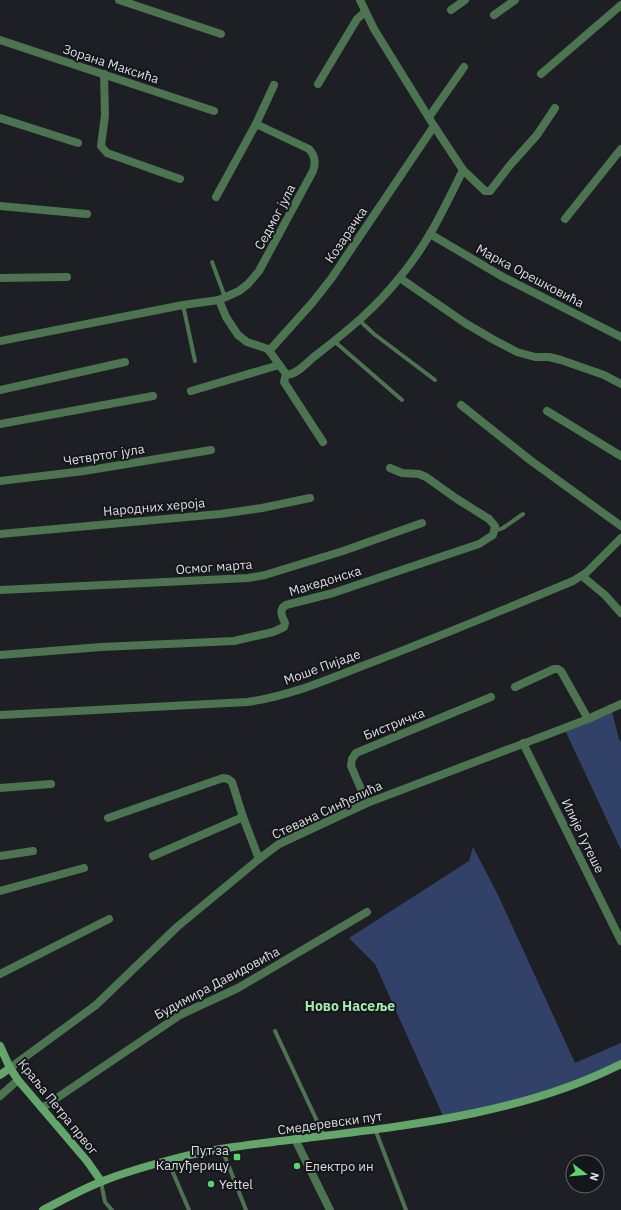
<svg xmlns="http://www.w3.org/2000/svg" width="621" height="1210" viewBox="0 0 621 1210" font-family="'IBM Plex Sans',sans-serif">
<rect width="100%" height="100%" fill="#1d1f24"/>
<g fill="#324167">
<path d="M611 708 619 739 621 742V850L564 728Z"/>
<path d="M473 847 498 895 575 1063 621 1043V1064L534 1099 444 1118 375 964 349 938 469 861Z"/>
</g>
<g fill="none" stroke-linecap="round" stroke-linejoin="round">
<g stroke="#4c7450" stroke-width="4">
<path d="M212 262 225 297"/>
<path d="M183 305 195 361"/>
<path d="M359 320 374 334 435 380"/>
<path d="M334 341 402 400"/>
<path d="M495 531 503 528 523 514"/>
<path d="M275 1031 324 1136"/>
<path d="M375 1129 406 1210"/>
<path d="M222 1149 246 1210"/>
<path d="M168 1161 189 1210"/>
<path d="M101 1182 105 1202 112 1210"/>
</g>
<g stroke="#4c7450" stroke-width="8">
<path d="M119 0 221 34"/>
<path d="M451 10 465 0"/>
<path d="M494 15 515 0"/>
<path d="M0 40 214 111"/>
<path d="M104 74 105 115 101 146 107 153 180 179"/>
<path d="M541 74 621 5"/>
<path d="M318 84 357 19 365 12"/>
<path d="M429 117 464 67"/>
<path d="M0 118 78 143"/>
<path d="M463 170 485 191H490L511 164 537 135 555 108"/>
<path d="M216 197 256 124 274 85"/>
<path d="M0 206 87 214"/>
<path d="M565 219 621 149"/>
<path d="M430 234 503 277 621 337"/>
<path d="M0 278 67 277"/>
<path d="M400 278 465 323 494 340 517 352 535 357H549L561 360 604 375 621 384"/>
<path d="M219 300 226 317 238 335 247 342 268 349 286 374C295 377 308 361 315 356 346 332 376 308 400 277 427 245 445 207 463 170L434 126 374 29 360 0"/>
<path d="M0 341 183 305 219 300 239 291 248 284 259 271 313 171C316 162 315 156 309 149L256 124"/>
<path d="M269 351 312 303 331 279 434 126"/>
<path d="M286 374 284 382 286 385 323 442"/>
<path d="M0 390 125 362"/>
<path d="M191 391 279 365"/>
<path d="M461 405 530 460 621 526"/>
<path d="M547 411 621 456"/>
<path d="M0 424 153 396"/>
<path d="M0 481 84 471 211 450"/>
<path d="M0 534 220 514 262 508 310 498"/>
<path d="M582 576 605 595 621 613"/>
<path d="M0 590 248 578 265 575 343 551 422 523"/>
<path d="M0 655 101 647 234 641 273 632 284 627 285 623C282 616 278 610 286 605L333 593 479 544 493 535 495 526 489 519 457 499 426 477 419 474 402 473 390 468"/>
<path d="M515 687 554 669H558L561 671 588 719"/>
<path d="M0 715 247 702C293 696 335 676 378 660 443 635 508 608 573 581L587 572 621 538"/>
<path d="M523 743 621 941"/>
<path d="M0 788 51 784"/>
<path d="M367 803 351 766 352 759 356 753 491 697"/>
<path d="M108 818 223 778 228 779 232 782 243 817 259 859"/>
<path d="M0 856 33 851"/>
<path d="M153 856 243 817"/>
<path d="M0 891 84 868"/>
<path d="M0 974 109 919"/>
<path d="M10 1068 96 1005 177 927 259 859 279 844 367 803 588 719 621 704"/>
<path d="M0 1096 18 1080"/>
<path d="M42 1108 180 1015 238 988 367 912"/>
<path d="M295 1139 330 1210"/>
</g>
<g stroke="#64a56b" stroke-width="8">
<path d="M0 1046 10 1068 18 1080 87 1161 101 1181"/>
<path d="M0 1075 10 1068"/>
<path d="M43 1210C63 1200 82 1189 103 1181 128 1171 154 1164 181 1157 221 1147 264 1143 306 1138 413 1125 524 1113 621 1064"/>
</g>
</g>
<g fill="#59d56f" stroke="#14161b" stroke-width="1.5">
<rect x="233" y="1153" width="8" height="8" rx="2"/>
<circle cx="297" cy="1166" r="4"/>
<circle cx="211" cy="1184" r="4"/>
</g>
<g text-anchor="middle" dominant-baseline="central" stroke-width="4" stroke-linejoin="round" paint-order="stroke">
<g font-size="13" fill="#dddfe2" stroke="#14161b">
<text transform="translate(111 64) rotate(18)">Зорана Максића</text>
<text transform="translate(275 217) rotate(-62)">Седмог јула</text>
<text transform="translate(346 235) rotate(-56)">Козарачка</text>
<text transform="translate(530 276) rotate(28)">Марка Орешковића</text>
<text transform="translate(104 455) rotate(-9)">Четвртог јула</text>
<text transform="translate(154 507) rotate(-5)">Народних хероја</text>
<text transform="translate(214 567) rotate(-4)">Осмог марта</text>
<text transform="translate(325 581) rotate(-17)">Македонска</text>
<text transform="translate(322 667) rotate(-20)">Моше Пијаде</text>
<text transform="translate(394 724) rotate(-22)">Бистричка</text>
<text transform="translate(327 810) rotate(-25)">Стевана Синђелића</text>
<text transform="translate(583 836) rotate(64)">Илије Гутеше</text>
<text transform="translate(217 983) rotate(-28)">Будимира Давидовића</text>
<text transform="translate(58 1107) rotate(51)">Краља Петра првог</text>
<text transform="translate(330 1123) rotate(-8)">Смедеревски пут</text>
</g>
<g font-size="13" fill="#dddfe2" stroke="#14161b" text-anchor="start">
<text x="229" y="1150" text-anchor="end">Пут за<tspan x="229" dy="15">Калуђерицу</tspan></text>
<text x="305" y="1166">Електро ин</text>
<text x="219" y="1184">Yettel</text>
</g>
<g font-size="14" font-weight="bold" fill="#a5e4ab" stroke="#14161b">
<text x="350" y="1006">Ново Насеље</text>
</g>
</g>
<g transform="translate(585 1174) rotate(106)"><circle r="19" fill="#14161b" stroke="#64666b"/>
<path d="M0-3L7 15L0 10L-7 15Z" fill="#59d56f"/>
<text y="-6" font-size="11" font-weight="bold" text-anchor="middle" fill="#dddfe2">N</text>
</g>
</svg>
